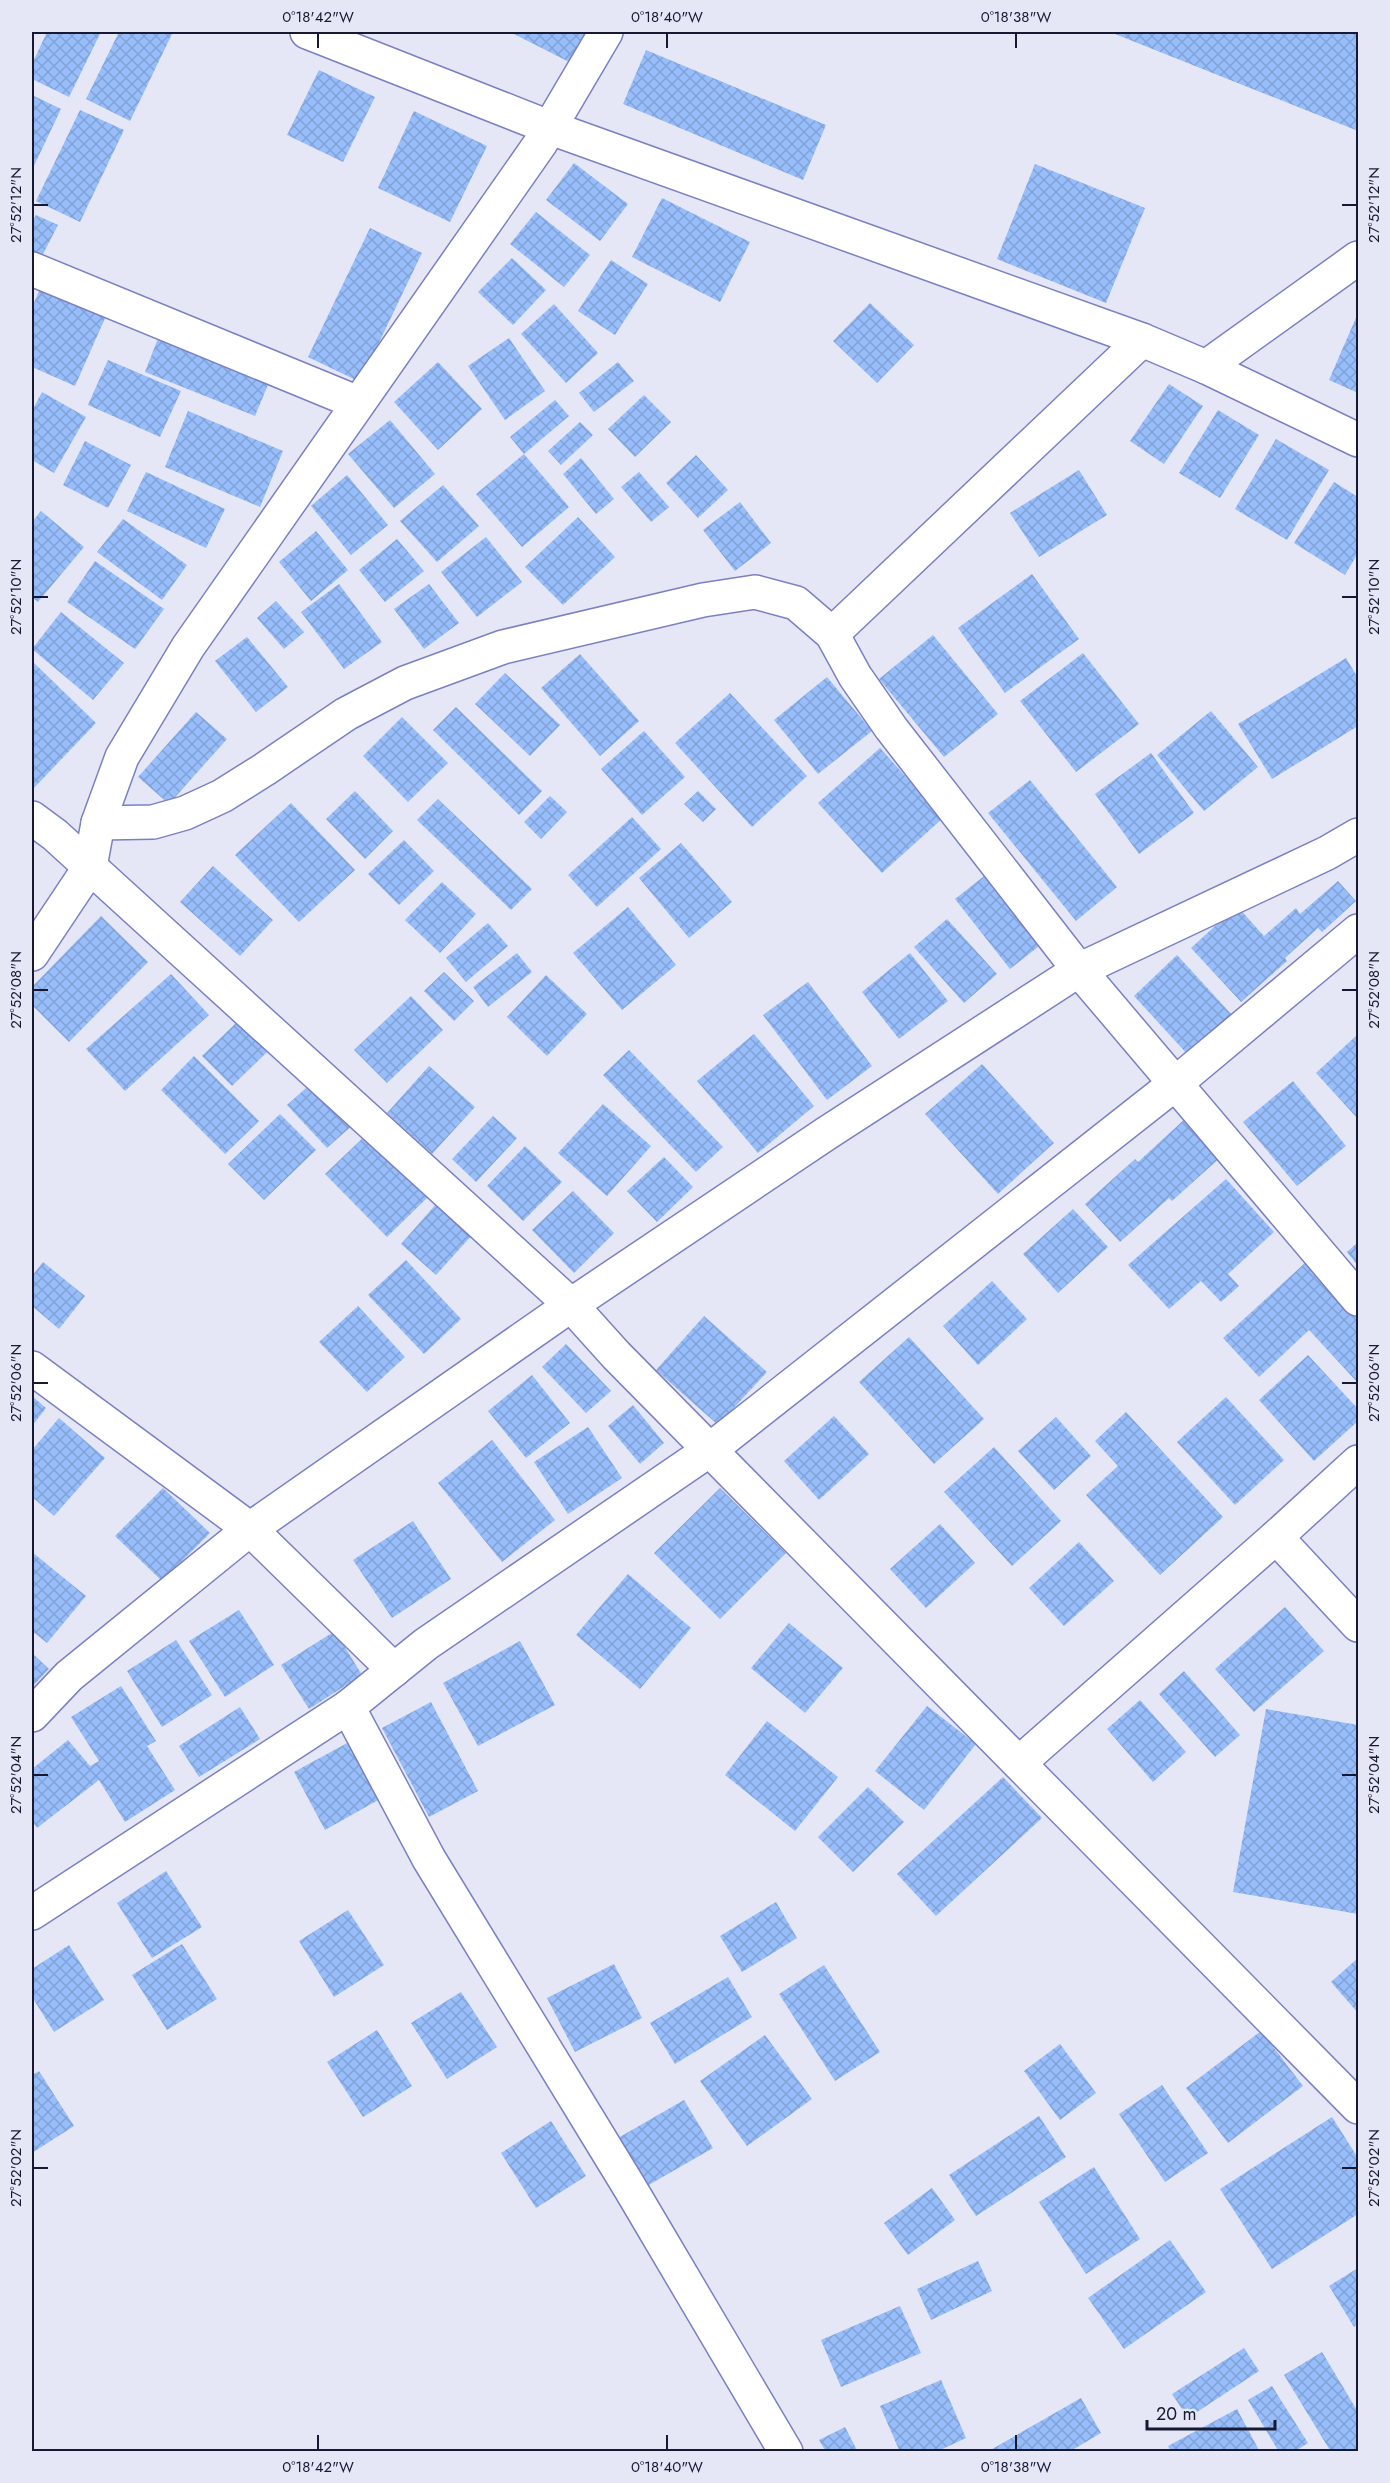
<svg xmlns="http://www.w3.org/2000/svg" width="1390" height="2483" viewBox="0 0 1390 2483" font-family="Jost,sans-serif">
<defs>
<pattern id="building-cross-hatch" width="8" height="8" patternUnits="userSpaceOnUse" patternTransform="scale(1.5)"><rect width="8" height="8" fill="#97bdfa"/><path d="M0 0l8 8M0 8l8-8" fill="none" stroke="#81a2d7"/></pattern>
</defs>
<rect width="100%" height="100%" fill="#e5e7f6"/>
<g fill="url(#building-cross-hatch)">
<path d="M47 32H101L69 97 32 79V64Z"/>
<path d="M119 32H173L130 121 86 99Z"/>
<path d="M510 32H599L581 68Z"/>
<path d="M1110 32H1358V131Z"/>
<path d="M646 50 826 125 803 180 623 104Z"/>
<path d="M319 70 375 97 343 162 287 135Z"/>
<path d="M32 95 61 109 32 170Z"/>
<path d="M80 110 124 130 80 222 36 201Z"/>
<path d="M414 111 487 146 450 222 378 188Z"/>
<path d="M574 163 628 204 600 241 546 200Z"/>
<path d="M1035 164 1145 208 1106 303 997 259Z"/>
<path d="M662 198 750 242 720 302 632 257Z"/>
<path d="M536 212 590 255 564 287 510 244Z"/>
<path d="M36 215 58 225 42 256 32 251V223Z"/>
<path d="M370 228 422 253 360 382 308 357Z"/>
<path d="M512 258 546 290 513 325 478 292Z"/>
<path d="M611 260 648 284 615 335 578 311Z"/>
<path d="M41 287 106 316 75 386 32 367V307Z"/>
<path d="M870 303 914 345 877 383 833 341Z"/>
<path d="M554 304 598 353 566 383 521 334Z"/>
<path d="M1358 313V393L1329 380Z"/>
<path d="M159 336 270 380 255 416 145 372Z"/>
<path d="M509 338 545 391 505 420 468 366Z"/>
<path d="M108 360 181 391 160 437 88 405Z"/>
<path d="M438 362 482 409 438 450 394 402Z"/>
<path d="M618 362 634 381 594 412 579 393Z"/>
<path d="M1169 384 1203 406 1164 464 1130 441Z"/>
<path d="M42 392 86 417 54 473 32 460V411Z"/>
<path d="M644 395 671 422 635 457 608 429Z"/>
<path d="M555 400 569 416 524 454 510 437Z"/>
<path d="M1218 410 1259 435 1220 498 1179 473Z"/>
<path d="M188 411 283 451 260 507 165 467Z"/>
<path d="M390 420 435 474 394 508 348 454Z"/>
<path d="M580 422 593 435 561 465 548 451Z"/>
<path d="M1276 439 1329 470 1287 540 1235 509Z"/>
<path d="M85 441 131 465 108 508 63 485Z"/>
<path d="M524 454 569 507 522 547 476 494Z"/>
<path d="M696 455 728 490 698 518 666 483Z"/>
<path d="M581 458 614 499 596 514 563 474Z"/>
<path d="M1079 470 1107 515 1039 557 1010 513Z"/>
<path d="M146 472 225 509 206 548 127 511Z"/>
<path d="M639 472 669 507 651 522 621 487Z"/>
<path d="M347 475 388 525 351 555 311 506Z"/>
<path d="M1334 482 1358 497V553L1345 575 1294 543Z"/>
<path d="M443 485 479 526 437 562 400 521Z"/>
<path d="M740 502 771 543 735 571 703 530Z"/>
<path d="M41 511 84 547 38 602 32 597V522Z"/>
<path d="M578 517 615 557 563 605 525 567Z"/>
<path d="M123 519 187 565 162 600 97 552Z"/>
<path d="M316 531 348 570 311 601 279 562Z"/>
<path d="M486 537 522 582 477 617 441 572Z"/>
<path d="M397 539 424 571 385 602 359 570Z"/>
<path d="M95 561 164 609 135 649 67 602Z"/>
<path d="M1032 574 1079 639 1005 693 958 628Z"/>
<path d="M339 584 382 642 344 669 301 612Z"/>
<path d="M429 584 459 623 424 649 394 609Z"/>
<path d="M276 601 304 632 284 649 257 618Z"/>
<path d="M61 612 124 663 93 700 32 649Z"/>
<path d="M933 635 998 714 944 757 879 679Z"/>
<path d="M247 637 288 687 256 712 215 661Z"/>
<path d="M1083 653 1139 724 1076 772 1020 701Z"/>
<path d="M580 654 639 721 600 756 541 688Z"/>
<path d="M1346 658 1358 678V726L1272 779 1238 724Z"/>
<path d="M32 661 96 723 32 790Z"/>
<path d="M505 673 560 725 530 756 475 704Z"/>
<path d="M827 677 872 731 818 774 774 720Z"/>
<path d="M730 693 807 776 752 827 675 743Z"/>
<path d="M456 707 542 791 519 815 433 730Z"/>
<path d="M1211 711 1258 767 1204 811 1157 755Z"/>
<path d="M196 712 227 739 169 804 138 777Z"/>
<path d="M402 717 448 763 408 802 363 756Z"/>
<path d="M644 731 685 777 642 815 601 769Z"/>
<path d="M880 748 943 818 882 873 818 803Z"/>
<path d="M1151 753 1194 813 1139 854 1095 794Z"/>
<path d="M1030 780 1117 887 1076 921 988 813Z"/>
<path d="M355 791 393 831 365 859 326 819Z"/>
<path d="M698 791 716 809 703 822 684 804Z"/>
<path d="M550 796 567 812 541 839 524 822Z"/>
<path d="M438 799 532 889 511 910 417 820Z"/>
<path d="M291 803 355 870 299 922 235 855Z"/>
<path d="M632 817 661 849 597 907 568 875Z"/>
<path d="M404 840 434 871 399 905 368 874Z"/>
<path d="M681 843 732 902 689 938 639 878Z"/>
<path d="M213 866 273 920 240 956 180 902Z"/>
<path d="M988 873 1043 943 1010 969 955 899Z"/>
<path d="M1338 881 1356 901 1322 932 1318 928 1285 958 1287 961 1241 1002 1191 948 1237 906 1264 936 1296 908 1300 914Z"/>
<path d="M442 882 476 914 440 953 405 920Z"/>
<path d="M628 907 676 965 622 1010 573 953Z"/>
<path d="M101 916 148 962 69 1042 32 1005V987Z"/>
<path d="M947 919 997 974 964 1003 914 947Z"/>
<path d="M488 923 508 946 466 982 446 958Z"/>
<path d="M517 953 532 972 488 1007 473 987Z"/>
<path d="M910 953 948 1001 899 1039 862 992Z"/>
<path d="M1177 955 1233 1016 1189 1056 1134 996Z"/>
<path d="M444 972 474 1001 454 1021 424 991Z"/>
<path d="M171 974 209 1015 125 1091 86 1049Z"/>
<path d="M546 975 587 1014 547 1056 507 1017Z"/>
<path d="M808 982 872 1066 827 1100 763 1015Z"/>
<path d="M411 996 443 1030 387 1083 354 1050Z"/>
<path d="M237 1022 267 1052 232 1086 202 1056Z"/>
<path d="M754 1034 814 1106 758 1153 697 1081Z"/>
<path d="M1358 1034V1119L1316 1073Z"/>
<path d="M629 1050 723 1147 696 1172 603 1075Z"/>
<path d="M194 1056 259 1121 225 1154 161 1090Z"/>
<path d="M982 1064 1054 1143 998 1194 925 1114Z"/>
<path d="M429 1066 475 1107 432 1154 387 1113Z"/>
<path d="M315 1080 355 1123 327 1148 287 1105Z"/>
<path d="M1293 1081 1346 1146 1297 1186 1243 1122Z"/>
<path d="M603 1104 651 1146 607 1196 558 1153Z"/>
<path d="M280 1114 316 1150 264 1200 228 1164Z"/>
<path d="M493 1116 517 1138 476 1182 452 1159Z"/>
<path d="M1187 1117 1222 1156 1172 1201 1169 1198 1120 1242 1085 1204 1135 1159 1138 1162Z"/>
<path d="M368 1133 429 1196 387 1237 325 1174Z"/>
<path d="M525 1146 562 1182 523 1221 487 1186Z"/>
<path d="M664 1157 693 1187 657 1222 627 1191Z"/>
<path d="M1226 1179 1274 1232 1228 1274 1239 1286 1221 1302 1201 1281 1169 1309 1128 1265Z"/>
<path d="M573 1191 614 1233 574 1273 532 1230Z"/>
<path d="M437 1203 473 1234 436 1275 401 1244Z"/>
<path d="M1073 1209 1108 1247 1058 1293 1023 1254Z"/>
<path d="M1358 1242V1266L1347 1252Z"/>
<path d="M406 1260 461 1319 424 1354 368 1295Z"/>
<path d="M43 1262 85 1296 59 1329 32 1306V1276Z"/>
<path d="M1306 1262 1358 1319V1383L1309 1330 1259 1377 1223 1338Z"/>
<path d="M992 1281 1027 1319 978 1365 943 1326Z"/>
<path d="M358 1306 405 1357 367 1392 319 1342Z"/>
<path d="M704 1316 767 1372 718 1425 656 1370Z"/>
<path d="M909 1337 984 1419 934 1464 859 1382Z"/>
<path d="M566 1344 611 1391 586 1413 542 1367Z"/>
<path d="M1308 1355 1358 1409V1421L1314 1461 1259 1400Z"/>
<path d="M532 1375 570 1423 526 1458 488 1411Z"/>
<path d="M32 1396 46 1408 32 1426Z"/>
<path d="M1226 1397 1284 1460 1235 1505 1177 1442Z"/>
<path d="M633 1405 664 1443 640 1464 608 1426Z"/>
<path d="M1126 1412 1223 1517 1160 1575 1086 1495 1118 1466 1095 1441Z"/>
<path d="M834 1416 869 1454 819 1500 784 1461Z"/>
<path d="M1056 1417 1091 1456 1054 1490 1018 1451Z"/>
<path d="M59 1418 105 1458 54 1516 32 1497V1450Z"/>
<path d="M588 1427 622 1478 568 1514 534 1462Z"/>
<path d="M492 1440 555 1520 502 1562 438 1483Z"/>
<path d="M994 1447 1061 1521 1012 1566 944 1492Z"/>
<path d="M163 1488 210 1533 162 1581 115 1536Z"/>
<path d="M720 1488 786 1553 720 1619 654 1553Z"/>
<path d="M413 1521 451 1579 392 1618 353 1560Z"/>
<path d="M940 1524 975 1563 926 1608 890 1569Z"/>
<path d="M1079 1542 1114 1581 1064 1626 1029 1588Z"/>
<path d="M32 1552 86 1596 47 1643 32 1631Z"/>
<path d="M628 1574 691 1628 640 1689 576 1635Z"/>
<path d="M1285 1607 1324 1651 1254 1712 1215 1669Z"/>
<path d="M239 1610 274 1665 225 1697 189 1641Z"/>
<path d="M789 1623 843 1668 805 1713 751 1668Z"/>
<path d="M335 1631 362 1675 309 1709 281 1665Z"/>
<path d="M176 1640 212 1695 162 1727 127 1671Z"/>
<path d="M520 1641 555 1705 478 1746 443 1683Z"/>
<path d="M32 1653 49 1669 32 1687Z"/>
<path d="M1184 1671 1240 1735 1215 1757 1159 1694Z"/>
<path d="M121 1686 156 1741 147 1746 175 1790 125 1822 99 1780 37 1828 32 1821V1769L68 1740 90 1766 99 1761 71 1717Z"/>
<path d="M1140 1700 1186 1752 1153 1782 1107 1729Z"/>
<path d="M431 1702 478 1791 429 1817 382 1728Z"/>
<path d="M927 1706 976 1744 924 1810 875 1771Z"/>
<path d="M240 1707 260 1739 199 1777 179 1746Z"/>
<path d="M1266 1709 1358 1725V1914L1233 1892Z"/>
<path d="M767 1721 838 1777 795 1831 725 1775Z"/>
<path d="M349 1742 380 1799 325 1830 294 1772Z"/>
<path d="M1003 1777 1042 1818 936 1916 897 1874Z"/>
<path d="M868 1787 904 1822 853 1872 818 1837Z"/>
<path d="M166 1871 202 1927 152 1958 117 1903Z"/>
<path d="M776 1902 797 1938 742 1972 720 1936Z"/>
<path d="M348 1910 384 1965 334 1997 299 1941Z"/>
<path d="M182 1944 217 1999 167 2030 132 1975Z"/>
<path d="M69 1945 104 2000 54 2032 32 1997V1969Z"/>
<path d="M1358 1958V2013L1331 1982Z"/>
<path d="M614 1964 642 2018 575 2052 547 1998Z"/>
<path d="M824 1965 880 2052 835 2081 779 1994Z"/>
<path d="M728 1977 752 2017 675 2064 650 2023Z"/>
<path d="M461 1992 497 2047 447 2079 411 2023Z"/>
<path d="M377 2030 412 2086 363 2117 327 2062Z"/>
<path d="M1261 2031 1303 2086 1228 2143 1186 2088Z"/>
<path d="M765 2035 812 2099 747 2146 700 2081Z"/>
<path d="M1060 2044 1096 2093 1060 2120 1024 2071Z"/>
<path d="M39 2071 74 2126 32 2153V2075Z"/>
<path d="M1162 2085 1208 2153 1165 2182 1119 2114Z"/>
<path d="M684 2100 713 2148 647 2186 618 2138Z"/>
<path d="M1039 2116 1066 2157 976 2216 949 2175Z"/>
<path d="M1332 2117 1358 2158V2214L1272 2269 1220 2189Z"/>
<path d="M551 2121 586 2176 536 2208 501 2153Z"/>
<path d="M1094 2167 1140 2239 1086 2274 1039 2202Z"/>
<path d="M932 2188 955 2220 908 2255 884 2223Z"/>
<path d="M1170 2240 1206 2292 1124 2349 1088 2298Z"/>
<path d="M978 2261 992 2291 931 2320 917 2289Z"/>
<path d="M1358 2268V2324L1354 2327 1329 2286Z"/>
<path d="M900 2306 921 2353 841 2387 821 2340Z"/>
<path d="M1244 2348 1259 2371 1188 2418 1172 2394Z"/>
<path d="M1322 2352 1358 2412V2452H1331L1284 2375Z"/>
<path d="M941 2380 966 2438 936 2452H900L880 2406Z"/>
<path d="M1272 2386 1308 2443 1294 2452H1279L1248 2400Z"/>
<path d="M1081 2398 1101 2433 1069 2452H987Z"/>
<path d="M1237 2409 1260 2452H1171L1168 2446Z"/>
<path d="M845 2427 858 2452H826L819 2440Z"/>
</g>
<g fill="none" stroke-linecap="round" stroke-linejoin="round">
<g stroke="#7b80c2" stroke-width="36">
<g id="minor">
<path d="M307 32 551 128 1142 340 1206 367 1358 440"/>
<path d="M32 269 358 403"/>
<path d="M1206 367 1358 258"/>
<path d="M832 634 1142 340"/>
<path d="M32 818 55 835 571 1305 616 1355 1358 2107"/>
<path d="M98 823 153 822 185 813 222 796 265 769 346 714 405 683 503 647 703 600 755 592 796 603 832 634 855 676 891 728 1079 970 1358 1299"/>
<path d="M32 954 90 867 98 823 122 757 188 647 540 144 606 32"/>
<path d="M32 1368 250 1529 394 1670"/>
<path d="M1276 1537 1358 1625"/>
<path d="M348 1707 429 1859 630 2188 786 2452"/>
<path d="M32 1715 69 1676 250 1529 571 1305 827 1133 1079 970 1327 853 1358 835"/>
<path d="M1019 1763 1276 1537 1358 1462"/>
<path d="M32 1913 348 1707 426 1644 711 1449 1176 1083 1358 931"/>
</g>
</g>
<use href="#minor" stroke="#fff" stroke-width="33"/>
</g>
<path fill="none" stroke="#171933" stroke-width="2" d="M318 33V48M667 33V48M1016 33V48M33 205H48M1342 205H1357M33 597H48M1342 597H1357M33 990H48M1342 990H1357M33 1383H48M1342 1383H1357M33 1775H48M1342 1775H1357M33 2168H48M1342 2168H1357M318 2435V2450M667 2435V2450M1016 2435V2450"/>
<rect width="1390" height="2483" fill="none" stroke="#e5e7f6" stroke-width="66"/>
<path d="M1147 2420v9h128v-9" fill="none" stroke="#171933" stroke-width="3"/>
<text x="1156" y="2420" font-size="18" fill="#171933" stroke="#e5e7f6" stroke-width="4.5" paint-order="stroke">20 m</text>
<rect x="33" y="33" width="1324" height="2417" fill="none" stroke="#171933" stroke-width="2"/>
<g font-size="15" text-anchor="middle" fill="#171933">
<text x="318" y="22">0°18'42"W</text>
<text x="667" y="22">0°18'40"W</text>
<text x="1016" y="22">0°18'38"W</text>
<text transform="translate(16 205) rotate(-90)" y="5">27°52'12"N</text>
<text transform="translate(1374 205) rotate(-90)" y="5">27°52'12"N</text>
<text transform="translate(16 597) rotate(-90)" y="5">27°52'10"N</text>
<text transform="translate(1374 597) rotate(-90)" y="5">27°52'10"N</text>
<text transform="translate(16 990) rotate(-90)" y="5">27°52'08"N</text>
<text transform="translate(1374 990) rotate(-90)" y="5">27°52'08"N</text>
<text transform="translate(16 1383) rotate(-90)" y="5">27°52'06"N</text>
<text transform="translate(1374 1383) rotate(-90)" y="5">27°52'06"N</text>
<text transform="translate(16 1775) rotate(-90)" y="5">27°52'04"N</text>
<text transform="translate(1374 1775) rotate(-90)" y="5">27°52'04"N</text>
<text transform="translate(16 2168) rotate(-90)" y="5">27°52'02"N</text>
<text transform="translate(1374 2168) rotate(-90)" y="5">27°52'02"N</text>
<text x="318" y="2472">0°18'42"W</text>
<text x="667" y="2472">0°18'40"W</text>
<text x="1016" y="2472">0°18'38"W</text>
</g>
</svg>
